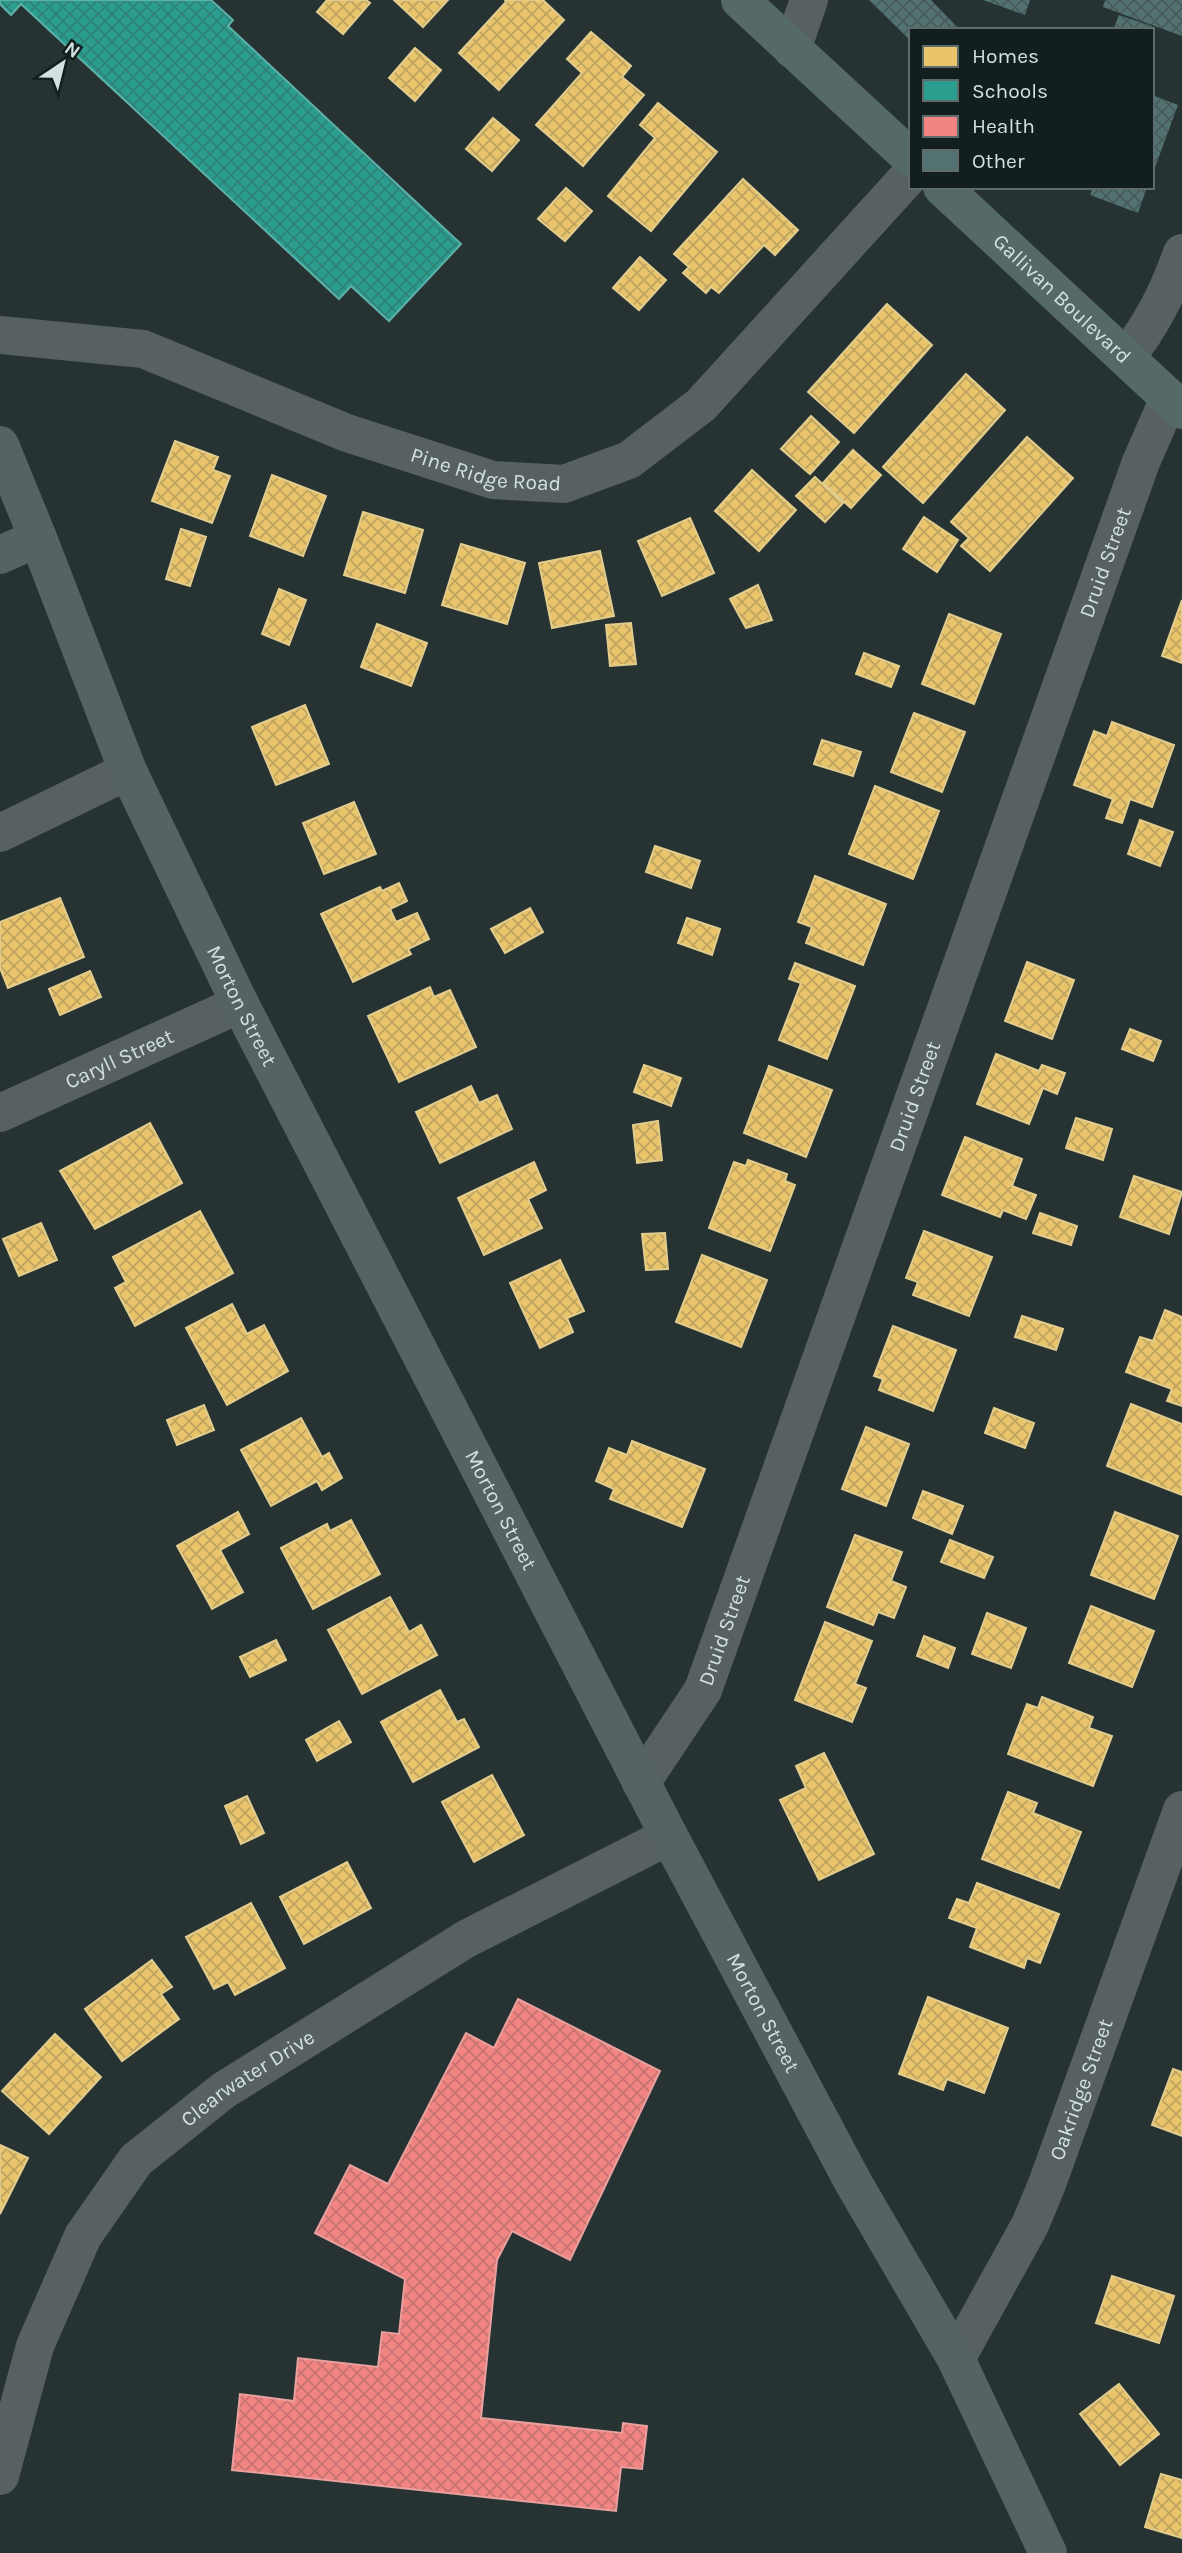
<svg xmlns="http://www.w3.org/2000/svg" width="1182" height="2553" viewBox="0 0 1182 2553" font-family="Karla,sans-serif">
<defs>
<pattern id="homes-cross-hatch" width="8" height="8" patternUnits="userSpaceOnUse" patternTransform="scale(1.75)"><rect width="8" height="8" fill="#e9c46a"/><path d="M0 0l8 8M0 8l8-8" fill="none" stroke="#bea460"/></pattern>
<pattern id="schools-cross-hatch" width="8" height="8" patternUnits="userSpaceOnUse" patternTransform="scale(1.75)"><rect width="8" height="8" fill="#2a9d8f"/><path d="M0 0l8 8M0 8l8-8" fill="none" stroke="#308278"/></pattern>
<pattern id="health-cross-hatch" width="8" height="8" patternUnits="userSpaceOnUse" patternTransform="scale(1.75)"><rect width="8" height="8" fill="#f28482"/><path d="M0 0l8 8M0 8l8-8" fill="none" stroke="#c57472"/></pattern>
<pattern id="building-cross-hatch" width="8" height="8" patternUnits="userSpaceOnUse" patternTransform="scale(1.75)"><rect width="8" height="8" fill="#527272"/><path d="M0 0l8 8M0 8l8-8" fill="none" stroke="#485b5b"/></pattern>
</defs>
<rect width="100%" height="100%" fill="#273333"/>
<g fill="url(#homes-cross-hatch)" stroke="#e2cd8e" stroke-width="2">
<path d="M327 0H366L370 3 343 34 317 12Z"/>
<path d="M394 0H448L423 27Z"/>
<path d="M505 0H543L564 20 499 90 459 53 506 2Z"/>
<path d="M591 32 631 66 622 77 644 95 583 166 536 125 582 73 567 59Z"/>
<path d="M415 48 441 70 415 101 389 78Z"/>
<path d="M658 103 717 152 651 231 608 196 655 138 640 125Z"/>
<path d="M493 118 519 140 492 171 466 149Z"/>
<path d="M743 179 798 230 775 255 764 245 719 293 711 287 706 293 683 273 689 267 674 254Z"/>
<path d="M566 188 592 211 565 241 538 219Z"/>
<path d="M640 257 666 280 639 310 613 288Z"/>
<path d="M887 304 932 345 854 433 808 392Z"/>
<path d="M966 374 1005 410 923 503 883 467Z"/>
<path d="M811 416 839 442 810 474 781 449Z"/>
<path d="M1027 437 1073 478 990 571 961 546 969 538 951 522Z"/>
<path d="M175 441 218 457 213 470 230 476 212 523 152 501Z"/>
<path d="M853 450 881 475 851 508 823 483Z"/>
<path d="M752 470 796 510 759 551 715 511Z"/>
<path d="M272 475 326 496 303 556 250 536Z"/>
<path d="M815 477 843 503 825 522 796 496Z"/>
<path d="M363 512 423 530 405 593 344 575Z"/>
<path d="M924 517 958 540 937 572 903 549Z"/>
<path d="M690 518 714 573 662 596 638 541Z"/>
<path d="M181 529 206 537 190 586 166 579Z"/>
<path d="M461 544 525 563 507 624 442 605Z"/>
<path d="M600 551 614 616 552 628 539 563Z"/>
<path d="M758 585 772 620 746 628 730 599Z"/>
<path d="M279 589 306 600 289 645 262 634Z"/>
<path d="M1182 600V663L1162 656Z"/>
<path d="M949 614 1001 634 974 704 922 684Z"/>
<path d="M631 623 636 664 610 666 606 625Z"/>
<path d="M377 624 427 643 411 686 361 667Z"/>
<path d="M864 653 899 666 891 687 856 674Z"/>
<path d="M305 705 329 764 276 785 252 727Z"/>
<path d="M914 713 965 732 942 792 891 772Z"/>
<path d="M1112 722 1174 745 1152 807 1130 799 1122 823 1106 818 1113 799 1074 785 1094 731 1107 736Z"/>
<path d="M822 740 861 752 853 776 814 764Z"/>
<path d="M875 786 939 811 913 879 849 854Z"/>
<path d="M354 802 376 854 324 874 303 823Z"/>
<path d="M1140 820 1173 832 1160 866 1128 854Z"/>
<path d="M655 846 700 861 691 888 646 872Z"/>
<path d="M815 876 886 904 863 965 806 943 812 927 798 922Z"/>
<path d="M399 883 407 901 390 909 396 922 417 913 429 939 408 949 411 954 353 982 321 914 380 887 382 891Z"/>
<path d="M60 898 84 957 8 988 0 968V922Z"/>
<path d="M530 908 543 932 505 953 491 929Z"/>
<path d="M687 918 720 929 712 955 678 943Z"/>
<path d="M1027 962 1074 980 1052 1039 1005 1021Z"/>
<path d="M795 963 855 986 827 1059 779 1040 801 983 789 979Z"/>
<path d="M90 971 101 997 60 1015 49 989Z"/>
<path d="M430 987 434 997 450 990 476 1047 399 1082 368 1016Z"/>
<path d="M1130 1029 1161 1041 1153 1061 1122 1049Z"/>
<path d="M996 1054 1039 1071 1042 1065 1065 1073 1057 1094 1043 1088 1029 1124 977 1104Z"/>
<path d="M644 1065 681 1078 671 1106 634 1092Z"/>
<path d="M769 1066 832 1090 806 1157 744 1133Z"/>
<path d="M471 1086 479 1103 497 1095 512 1129 440 1163 416 1112Z"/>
<path d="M1076 1118 1112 1129 1103 1160 1066 1148Z"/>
<path d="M658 1121 662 1160 637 1163 633 1125Z"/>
<path d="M150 1123 182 1183 95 1229 60 1171Z"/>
<path d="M965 1137 1022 1159 1012 1186 1036 1195 1026 1219 1003 1210 1000 1217 942 1195Z"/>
<path d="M748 1160 787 1174 785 1181 795 1185 770 1251 709 1228 734 1162 746 1166Z"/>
<path d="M534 1162 546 1190 528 1199 542 1228 484 1255 458 1198Z"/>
<path d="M1134 1176 1182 1192 1169 1234 1120 1217Z"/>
<path d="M200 1211 233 1273 135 1326 115 1288 126 1282 113 1257Z"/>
<path d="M1040 1213 1077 1226 1071 1245 1033 1233Z"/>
<path d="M41 1223 57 1260 19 1276 3 1239Z"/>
<path d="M924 1231 992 1257 969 1316 913 1295 918 1282 906 1278Z"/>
<path d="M665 1233 668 1269 646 1270 642 1234Z"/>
<path d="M702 1255 767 1280 741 1347 676 1322Z"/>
<path d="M560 1260 584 1311 567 1318 573 1332 540 1348 510 1283Z"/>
<path d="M232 1304 247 1334 264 1325 288 1371 227 1405 186 1328Z"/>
<path d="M1165 1310 1182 1317V1406L1167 1401 1172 1389 1126 1372 1140 1337 1153 1341Z"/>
<path d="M1022 1316 1063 1329 1056 1350 1015 1337Z"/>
<path d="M893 1326 956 1350 933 1411 879 1390 883 1379 874 1376Z"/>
<path d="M1131 1404 1182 1424V1495L1107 1466Z"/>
<path d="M204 1405 214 1430 177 1445 167 1420Z"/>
<path d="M994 1408 1034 1423 1025 1448 985 1433Z"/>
<path d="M301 1418 322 1457 329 1453 342 1478 322 1490 317 1481 271 1506 241 1450Z"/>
<path d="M866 1427 909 1444 886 1506 842 1489Z"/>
<path d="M632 1441 705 1469 682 1527 610 1499 614 1489 596 1481 609 1448 627 1455Z"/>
<path d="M923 1491 963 1506 952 1534 913 1518Z"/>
<path d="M238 1512 249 1534 220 1550 243 1592 212 1609 177 1546Z"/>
<path d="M1115 1512 1178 1536 1154 1599 1091 1575Z"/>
<path d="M351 1520 380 1574 313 1609 281 1548 327 1524 330 1531Z"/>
<path d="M855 1535 902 1552 891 1581 906 1587 894 1618 878 1612 873 1625 827 1607Z"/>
<path d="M950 1540 993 1557 984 1578 941 1562Z"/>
<path d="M390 1597 409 1632 421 1625 437 1655 362 1694 328 1630Z"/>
<path d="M1091 1606 1154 1631 1132 1687 1069 1663Z"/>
<path d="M987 1613 1026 1628 1011 1668 972 1654Z"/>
<path d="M825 1622 872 1641 855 1684 866 1688 852 1722 795 1700Z"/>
<path d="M924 1636 955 1648 948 1668 917 1656Z"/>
<path d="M276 1640 286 1660 250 1677 240 1657Z"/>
<path d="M440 1690 457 1722 464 1719 479 1747 413 1782 381 1722Z"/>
<path d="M1042 1697 1093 1717 1089 1728 1112 1736 1093 1786 1008 1754 1027 1704 1038 1708Z"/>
<path d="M339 1721 351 1742 317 1761 306 1740Z"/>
<path d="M824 1753 874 1854 819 1880 780 1800 806 1788 796 1766Z"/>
<path d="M492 1775 524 1835 474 1862 442 1802Z"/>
<path d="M1008 1792 1037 1803 1033 1813 1081 1832 1059 1888 982 1859Z"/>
<path d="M247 1796 264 1833 241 1844 225 1806Z"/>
<path d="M347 1862 371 1908 304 1944 280 1897Z"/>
<path d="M977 1883 1059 1914 1040 1963 1027 1958 1024 1968 970 1947 977 1928 949 1918 957 1899 969 1903Z"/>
<path d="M251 1903 285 1968 235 1995 228 1982 214 1989 186 1937Z"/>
<path d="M152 1960 172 1987 161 1994 179 2019 122 2061 85 2009Z"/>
<path d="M928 1997 1008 2028 984 2093 947 2079 943 2090 899 2074Z"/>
<path d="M55 2034 101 2077 49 2134 2 2091Z"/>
<path d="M1173 2069 1182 2072V2136L1152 2125Z"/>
<path d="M0 2145 28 2158 0 2214Z"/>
<path d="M1112 2276 1174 2296 1159 2343 1096 2323Z"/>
<path d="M1119 2384 1159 2434 1120 2465 1080 2414Z"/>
<path d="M1161 2474 1182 2480V2538L1145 2527Z"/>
</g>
<path fill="url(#schools-cross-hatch)" stroke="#5db1a8" stroke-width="2" d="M0 0H211L233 20 228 26 461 244 389 321 351 286 339 299 21 4 11 15 0 4Z"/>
<path fill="url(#health-cross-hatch)" stroke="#e9a09e" stroke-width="2" d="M518 1999 660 2071 570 2260 512 2231 497 2260 481 2418 622 2433 623 2423 647 2426 642 2469 621 2467 616 2511 232 2470 240 2394 294 2401 298 2358 378 2367 382 2332 399 2334 405 2279 315 2233 350 2165 388 2184 466 2033 494 2048Z"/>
<g fill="url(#building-cross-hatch)">
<path d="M869 0H931L960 30H911V41Z"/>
<path d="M983 0H1030L1025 15Z"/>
<path d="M1105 0H1182V36L1103 7Z"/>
<path d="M1119 15 1152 26 1151 30H1113Z"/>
<path d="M1152 95 1178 105 1153 173H1152Z"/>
<path d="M1093 187H1147L1138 213 1090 195Z"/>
</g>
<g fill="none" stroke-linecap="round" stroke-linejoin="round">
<g stroke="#576161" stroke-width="38">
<path d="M792 49 809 0"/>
<path id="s1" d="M0 335 143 349 347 433 493 480 564 484 629 460 701 405 911 174"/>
<path d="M1126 357C1152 325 1168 292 1182 253"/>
<path d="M0 833 128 771"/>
<path id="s2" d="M0 1113 240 1004"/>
<path id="s3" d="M641 1783 703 1690 1141 462 1169 398"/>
<path id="s4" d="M956 2359 1030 2225 1047 2184 1182 1810"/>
<path id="s5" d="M0 2476 35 2346 83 2236 136 2160 224 2090 466 1939 669 1836"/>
</g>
<g stroke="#576363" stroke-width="38">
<path id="s6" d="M0 445 38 538 128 771 240 1004 669 1836 853 2182 956 2359 1048 2553"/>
<path d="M0 555 38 538"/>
</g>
<g stroke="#566969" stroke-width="38">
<path d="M740 0 911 158"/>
<path id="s7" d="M942 187 1182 410"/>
</g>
</g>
<g text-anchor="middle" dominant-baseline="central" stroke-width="7" stroke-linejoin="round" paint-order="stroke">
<g font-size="21" fill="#d3e1e1" stroke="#131e1e">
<text stroke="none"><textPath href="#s7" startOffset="164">Gallivan Boulevard</textPath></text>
<text stroke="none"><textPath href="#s1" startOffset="509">Pine Ridge Road</textPath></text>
<text stroke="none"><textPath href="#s3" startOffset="1309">Druid Street</textPath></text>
<text stroke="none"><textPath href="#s6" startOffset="611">Morton Street</textPath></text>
<text stroke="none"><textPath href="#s2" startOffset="131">Caryll Street</textPath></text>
<text stroke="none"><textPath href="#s3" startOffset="742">Druid Street</textPath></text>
<text stroke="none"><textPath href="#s6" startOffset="1178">Morton Street</textPath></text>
<text stroke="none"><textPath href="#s3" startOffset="175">Druid Street</textPath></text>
<text stroke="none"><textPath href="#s6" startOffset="1745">Morton Street</textPath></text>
<text stroke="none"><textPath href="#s5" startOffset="486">Clearwater Drive</textPath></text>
<text stroke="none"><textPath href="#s4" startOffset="298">Oakridge Street</textPath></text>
</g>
</g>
<rect x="909" y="28" width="245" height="161" fill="#131e1e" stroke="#606c6c" stroke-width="2"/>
<rect x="923" y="46" width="35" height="21" fill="#e9c46a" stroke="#606c6c" stroke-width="2"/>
<text x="972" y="63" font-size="21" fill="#d3e1e1">Homes</text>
<rect x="923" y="80" width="35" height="21" fill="#2a9d8f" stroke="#606c6c" stroke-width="2"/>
<text x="972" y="98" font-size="21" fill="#d3e1e1">Schools</text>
<rect x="923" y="116" width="35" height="21" fill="#f28482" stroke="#606c6c" stroke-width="2"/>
<text x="972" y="133" font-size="21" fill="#d3e1e1">Health</text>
<rect x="923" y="150" width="35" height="21" fill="#527272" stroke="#606c6c" stroke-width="2"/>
<text x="972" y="168" font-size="21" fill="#d3e1e1">Other</text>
<g transform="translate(63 63) rotate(35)" stroke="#131e1e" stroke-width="5" paint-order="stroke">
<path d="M0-5L12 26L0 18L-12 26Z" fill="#d3e1e1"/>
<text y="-10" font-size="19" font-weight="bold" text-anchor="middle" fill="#d3e1e1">N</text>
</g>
</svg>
